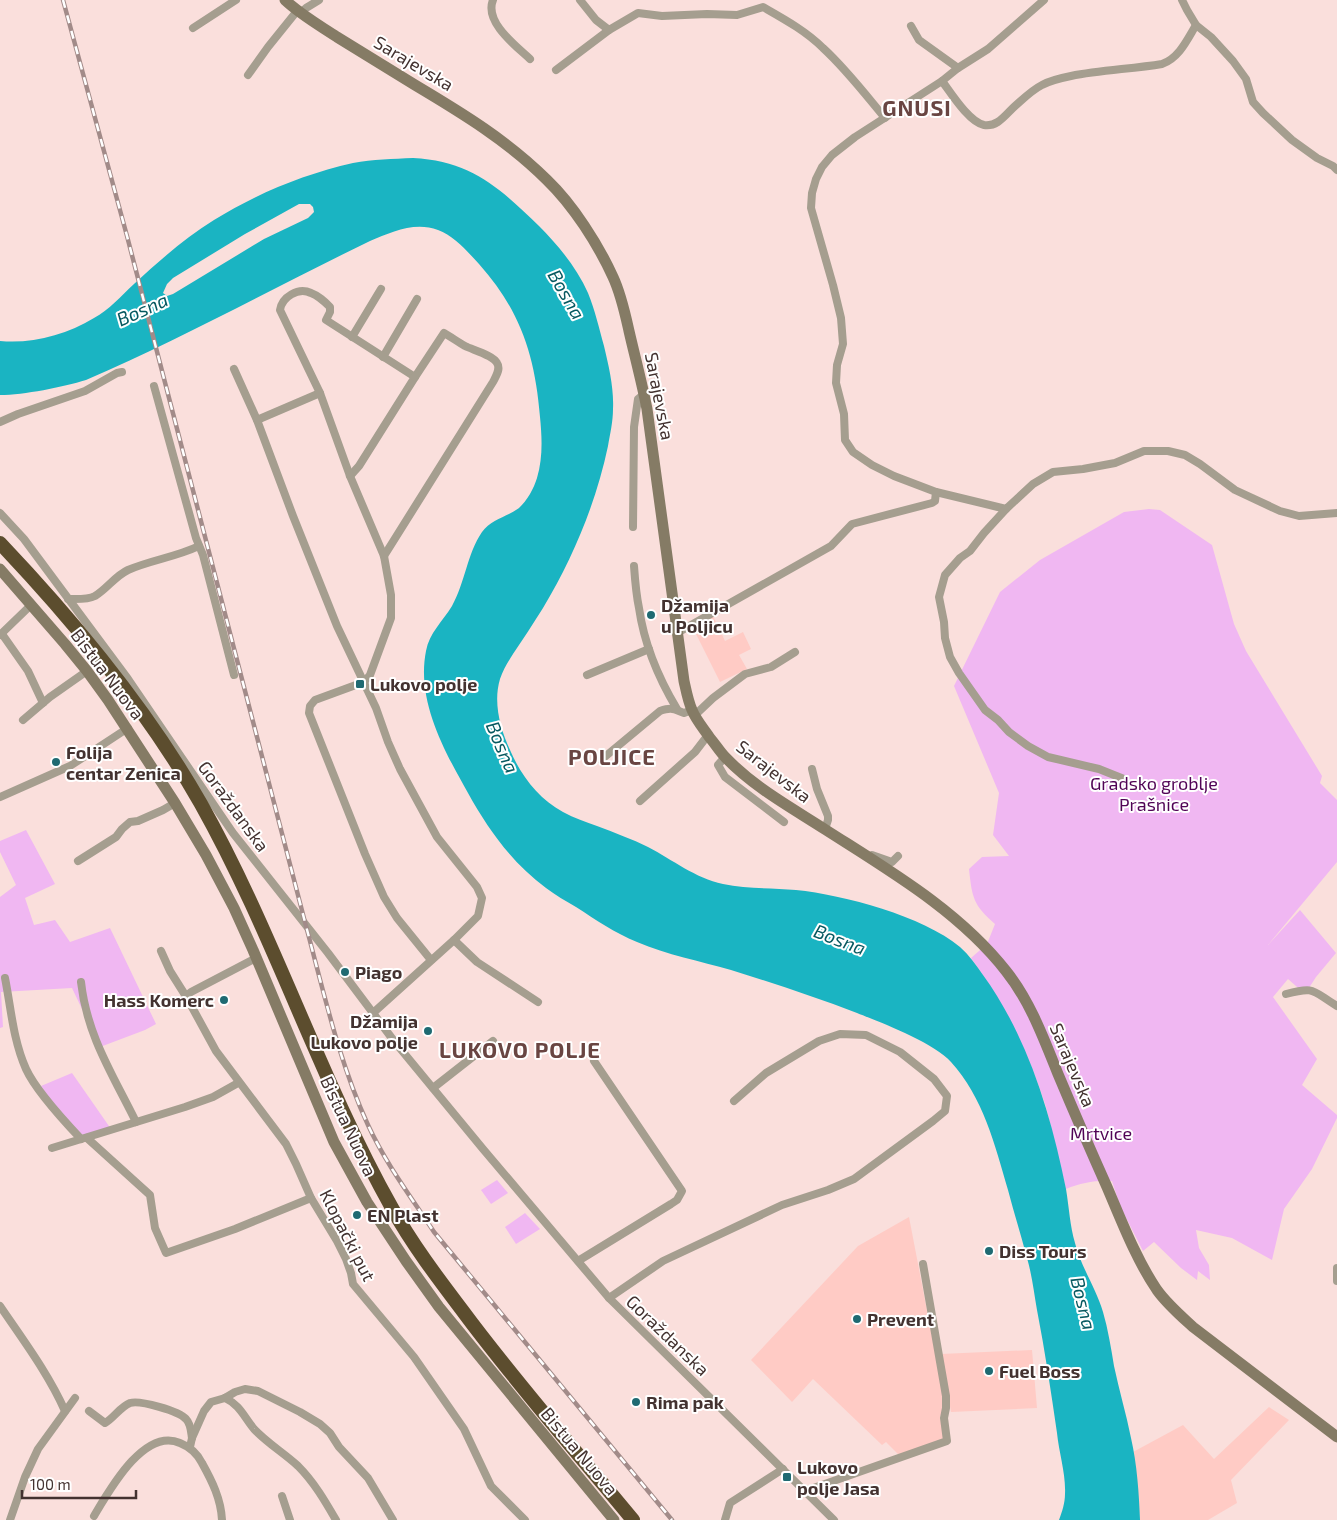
<svg xmlns="http://www.w3.org/2000/svg" width="1337" height="1520" viewBox="0 0 1337 1520" font-family="'Exo 2',sans-serif">
<rect width="100%" height="100%" fill="#fadfdc"/>
<g fill="#ffcbc5">
<path d="M713 616 725 641 743 632 751 649 739 655 747 669 720 682 692 626Z"/>
<path d="M909 1217 943 1394 944 1410 940 1416 944 1440 899 1455 886 1442 882 1445 813 1379 792 1402 751 1360 858 1246Z"/>
<path d="M1032 1350 1037 1408 951 1412 941 1354Z"/>
<path d="M1269 1407 1289 1420 1231 1480 1237 1503 1208 1520H1140L1133 1452 1183 1425 1214 1459Z"/>
</g>
<g fill="#f0b7f2">
<path d="M1149 509 1160 510 1212 545 1234 624 1246 651 1322 776 1320 783 1337 800V862L1268 945 1300 910 1336 953 1316 977 1305 994 1288 979 1273 997 1317 1059 1302 1085 1337 1115V1118L1312 1169 1284 1209 1272 1260 1232 1238 1196 1230 1199 1248 1209 1265 1210 1280 1198 1271 1197 1280 1181 1268 1154 1242 1143 1251 1120 1206 1112 1181C1095 1180 1081 1183 1066 1189 1059 1162 1053 1134 1046 1107 1029 1053 1004 1003 971 958L987 944 995 924C973 905 972 897 969 869L982 857 1009 856 993 835 999 793 954 686 1000 592 1040 560 1124 512Z"/>
<path d="M26 830 55 884 25 898 34 925 55 920 70 942 110 928 156 1024 145 1030 100 1047 72 988 1 992 3 1027 0 1028V897L16 885 0 852V841Z"/>
<path d="M72 1073 111 1129C104 1131 95 1136 89 1136 71 1136 51 1100 41 1086Z"/>
<path d="M497 1180 508 1193 491 1204 481 1190Z"/>
<path d="M525 1213 540 1229 516 1244 505 1227Z"/>
</g>
<path fill="#1ab4c2" fill-rule="evenodd" d="M413 158C471 161 500 188 539 226 558 245 577 268 588 293 595 310 599 328 604 346 609 367 614 388 613 409 613 422 610 434 608 446 596 503 573 558 543 608 533 624 523 639 513 654 508 662 503 670 500 679 493 702 500 729 510 750 521 776 539 799 563 812 574 818 586 822 597 826 615 833 632 839 648 847 673 860 695 878 723 884 746 889 772 888 796 890 844 895 923 916 960 947 969 955 976 965 983 975 1028 1037 1051 1115 1066 1189 1069 1207 1070 1226 1075 1243 1081 1267 1096 1288 1103 1312 1108 1329 1111 1348 1114 1366 1119 1390 1126 1413 1131 1438 1137 1464 1139 1493 1140 1520H1059C1062 1512 1065 1503 1065 1494 1066 1474 1059 1453 1057 1433 1051 1392 1045 1351 1037 1310 1034 1293 1032 1275 1027 1258 1021 1235 1014 1213 1008 1190 995 1145 983 1097 951 1062 933 1042 882 1023 857 1013 815 997 773 983 731 970 700 961 667 955 637 942 615 933 596 920 576 907 566 901 555 895 546 888 512 863 488 829 468 793 445 752 416 701 426 651 429 633 443 621 452 606 465 583 467 554 482 532 491 519 507 517 519 508 527 501 534 488 537 478 543 458 542 437 540 417 535 355 520 310 479 264 467 251 454 236 438 230 415 221 391 232 370 241 275 287 183 338 86 380 63 387 24 395 0 395V341C32 344 66 335 94 318 109 310 121 296 134 284 159 261 185 238 214 220 256 194 304 174 353 163 373 159 393 159 413 158ZM299 204H310L313 207 314 212 308 218 264 239 173 294 167 296 163 293 167 284 173 278 245 234Z"/>
<g fill="none" stroke-linecap="round" stroke-linejoin="round">
<g stroke="#a59e8f" stroke-width="8">
<path d="M493 0C484 22 516 46 530 59"/>
<path d="M580 0 596 20 609 30 638 13 662 16 707 14 737 15 763 7C784 19 806 31 823 48 846 69 865 94 885 118"/>
<path d="M1044 0 988 49 958 68 942 81C951 93 969 122 984 125 998 127 1005 115 1015 106 1023 99 1032 90 1042 85 1051 80 1061 78 1071 76 1101 70 1132 69 1162 64 1179 58 1187 40 1196 25L1211 37 1233 61 1246 79 1253 102 1263 113 1292 140 1317 158 1333 166 1337 170"/>
<path d="M1182 0 1187 10 1196 25"/>
<path d="M300 13 306 8 319 0"/>
<path d="M911 26 919 40 958 68"/>
<path d="M193 28 236 0"/>
<path d="M556 70 609 30"/>
<path d="M248 75 268 47 297 11"/>
<path d="M352 337 381 289"/>
<path d="M383 357 417 299"/>
<path d="M234 369 257 420 293 516 337 626 376 708 388 742 400 769 437 837 477 887 482 898 478 916 454 940 373 1013"/>
<path d="M154 386 196 538 203 555 234 675"/>
<path d="M320 393 280 310C282 297 298 287 311 293 319 296 324 301 330 307V312L326 320 415 377 359 466 350 476"/>
<path d="M257 420 320 393 350 476 384 556 391 595V618L370 675 364 682 315 700 310 706 309 713 365 854 384 897 397 918 431 960"/>
<path d="M0 422 18 414 85 391 117 373 122 372"/>
<path d="M936 492 1006 509 1033 484 1053 472 1083 469 1115 463 1144 451H1168L1185 455 1200 464 1235 490 1280 511 1299 516 1337 513"/>
<path d="M1006 509 984 533 970 551 960 558 945 575 939 597 944 622 945 638 950 657 959 673 985 710 998 720 1009 732 1028 746 1048 757 1099 769 1124 779"/>
<path d="M0 513 24 539 128 679 233 833 328 953 394 1041 483 1149 609 1298 834 1520"/>
<path d="M633 527 634 427 638 399 644 394"/>
<path d="M384 556 493 382C496 376 501 369 497 363 493 355 473 350 465 346 458 342 451 337 444 333L415 377"/>
<path d="M634 566C635 580 636 594 639 608 644 643 659 679 677 709"/>
<path d="M68 599C76 599 87 600 95 596 107 589 115 576 128 570 151 560 176 557 199 546"/>
<path d="M677 633 831 546 852 524 932 503 935 501 936 492 894 476 872 465 853 452 845 440 844 414 836 383 837 365 843 344 841 318 833 285 811 208 812 193 816 179 822 167 832 155 855 137 942 81"/>
<path d="M2 634 28 671 43 703"/>
<path d="M0 635 31 605"/>
<path d="M587 675 649 649"/>
<path d="M695 715 713 698 745 674 771 667 795 652"/>
<path d="M23 720 50 697 87 671"/>
<path d="M725 757 718 765 725 777 784 822"/>
<path d="M601 760 660 711C672 707 673 709 684 713L692 710"/>
<path d="M812 769 817 789 828 816V820L825 829"/>
<path d="M0 797 70 766 128 728"/>
<path d="M640 801 695 752 708 735"/>
<path d="M872 855 892 862 898 856"/>
<path d="M78 861 116 837 122 829 130 822 138 821 163 810 175 803"/>
<path d="M454 940 477 962 538 1002"/>
<path d="M161 951 170 971 187 998 216 1051 286 1144 296 1164 311 1198 337 1241 346 1259 351 1273 353 1284 414 1357 464 1429 491 1486 525 1520"/>
<path d="M5 978C11 1008 13 1040 26 1069 36 1091 64 1121 81 1139"/>
<path d="M81 982C87 1036 113 1075 136 1122"/>
<path d="M1286 994C1316 986 1312 991 1337 1006"/>
<path d="M186 996 191 992 256 958"/>
<path d="M433 1088 493 1041"/>
<path d="M87 1138 150 1195 155 1228 166 1253 235 1229 311 1198"/>
<path d="M52 1148 185 1107 213 1097 238 1083"/>
<path d="M578 1261 671 1204 677 1200 682 1191 594 1061"/>
<path d="M1337 1268V1281"/>
<path d="M609 1298 663 1261 782 1205 828 1190 854 1179 933 1121 945 1111 947 1096 934 1079 900 1052 866 1035 840 1034 819 1041 766 1073 734 1101"/>
<path d="M0 1306C23 1340 48 1373 65 1411"/>
<path d="M225 1398C240 1405 244 1417 254 1429 267 1443 284 1453 298 1466 314 1482 325 1501 336 1520"/>
<path d="M89 1411 105 1423C114 1418 120 1407 130 1403 140 1400 179 1411 186 1419 191 1424 191 1432 192 1438"/>
<path d="M190 1447 192 1438 204 1411 211 1402 225 1398 235 1392 245 1389 258 1391 300 1412 320 1424 330 1433 339 1447 368 1478 393 1520"/>
<path d="M805 1491 947 1441 944 1418 946 1408V1396L923 1264"/>
<path d="M282 1496 290 1520"/>
<path d="M94 1516C109 1491 144 1427 180 1443 190 1447 197 1453 202 1463 212 1481 221 1499 222 1520"/>
<path d="M10 1520 25 1477 38 1449 75 1398"/>
<path d="M725 1520 730 1503 783 1469"/>
</g>
<g stroke="#857b65" stroke-width="11">
<path d="M285 0C301 15 319 25 337 37 363 53 389 69 415 85 462 113 508 141 547 180 573 205 598 244 613 277 621 294 625 313 629 331 635 357 642 383 647 409L684 681C686 690 688 701 692 710 696 720 704 729 710 738 716 745 720 752 726 758 755 788 792 808 826 830 890 871 959 911 1006 971 1030 1001 1044 1039 1058 1074 1074 1112 1090 1149 1107 1187 1122 1222 1136 1259 1157 1290 1167 1304 1181 1316 1193 1327L1337 1437"/>
<path d="M0 569 65 644 87 671 108 700 175 803 206 855 234 908 253 950 334 1142 367 1202 406 1261 439 1307 614 1520"/>
</g>
<path stroke="#5c4d2e" stroke-width="14" d="M0 543C75 622 147 709 201 804 274 934 319 1078 392 1208 412 1244 437 1277 462 1310 516 1383 576 1451 633 1520"/>
<g stroke="#a28b89" stroke-width="4.5">
<path id="rail" d="M63 0 127 236 306 926C324 993 339 1062 368 1125 386 1164 411 1197 434 1232L672 1520"/>
</g>
<use href="#rail" stroke="#fff" stroke-width="2.5" stroke-dasharray="8" stroke-linecap="butt"/>
</g>
<g fill="#1f6a72" stroke="#fff" stroke-width="2">
<circle cx="651" cy="615" r="5"/>
<rect x="355" y="679" width="10" height="10" rx="2.5"/>
<circle cx="56" cy="762" r="5"/>
<circle cx="345" cy="972" r="5"/>
<circle cx="224" cy="1000" r="5"/>
<circle cx="428" cy="1031" r="5"/>
<circle cx="357" cy="1215" r="5"/>
<circle cx="989" cy="1251" r="5"/>
<circle cx="857" cy="1319" r="5"/>
<circle cx="989" cy="1371" r="5"/>
<circle cx="636" cy="1402" r="5"/>
<rect x="782" y="1472" width="10" height="10" rx="2.5"/>
</g>
<g text-anchor="middle" dominant-baseline="central" stroke-width="4" stroke-linejoin="round" paint-order="stroke">
<g font-size="18" fill="#433230" stroke="#fff">
<text transform="translate(414 63) rotate(31)">Sarajevska</text>
<text transform="translate(660 396) rotate(79)">Sarajevska</text>
<text transform="translate(108 674) rotate(53)">Bistua Nuova</text>
<text transform="translate(774 771) rotate(38)">Sarajevska</text>
<text transform="translate(234 806) rotate(54)">Goraždanska</text>
<text transform="translate(1073 1065) rotate(67)">Sarajevska</text>
<text transform="translate(349 1126) rotate(65)">Bistua Nuova</text>
<text transform="translate(348 1235) rotate(63)">Klopački put</text>
<text transform="translate(668 1335) rotate(44)">Goraždanska</text>
<text transform="translate(580 1451) rotate(50)">Bistua Nuova</text>
</g>
<g font-size="18" font-weight="bold" fill="#433230" stroke="#fff" text-anchor="start">
<text x="661" y="605">Džamija<tspan x="661" dy="21">u Poljicu</tspan></text>
<text x="370" y="684">Lukovo polje</text>
<text x="66" y="752">Folija<tspan x="66" dy="21">centar Zenica</tspan></text>
<text x="355" y="972">Piago</text>
<text x="214" y="1000" text-anchor="end">Hass Komerc</text>
<text x="418" y="1021" text-anchor="end">Džamija<tspan x="418" dy="21">Lukovo polje</tspan></text>
<text x="367" y="1215">EN Plast</text>
<text x="999" y="1251">Diss Tours</text>
<text x="867" y="1319">Prevent</text>
<text x="999" y="1371">Fuel Boss</text>
<text x="646" y="1402">Rima pak</text>
<text x="797" y="1467">Lukovo<tspan x="797" dy="21">polje Jasa</tspan></text>
</g>
<g font-size="18" fill="#510456" stroke="#fff">
<text x="1154" y="783">Gradsko groblje<tspan x="1154" dy="21">Prašnice</tspan></text>
<text x="1101" y="1133">Mrtvice</text>
</g>
<g font-size="19" font-style="italic" fill="#075960" stroke="#fff">
<text transform="translate(567 294) rotate(60)">Bosna</text>
<text transform="translate(142 309) rotate(-24)">Bosna</text>
<text transform="translate(503 747) rotate(67)">Bosna</text>
<text transform="translate(840 939) rotate(21)">Bosna</text>
<text transform="translate(1084 1303) rotate(76)">Bosna</text>
</g>
<g font-size="22" font-weight="bold" letter-spacing="1" fill="#694542" stroke="#fff">
<text x="917" y="107">GNUSI</text>
<text x="612" y="756">POLJICE</text>
<text x="520" y="1049">LUKOVO POLJE</text>
</g>
</g>
<path d="M22 1490v8h114v-8" fill="none" stroke="#433230" stroke-width="2.5"/>
<text x="30" y="1490" font-size="15" fill="#433230" stroke="#ffffff" stroke-width="4" paint-order="stroke">100 m</text>
</svg>
